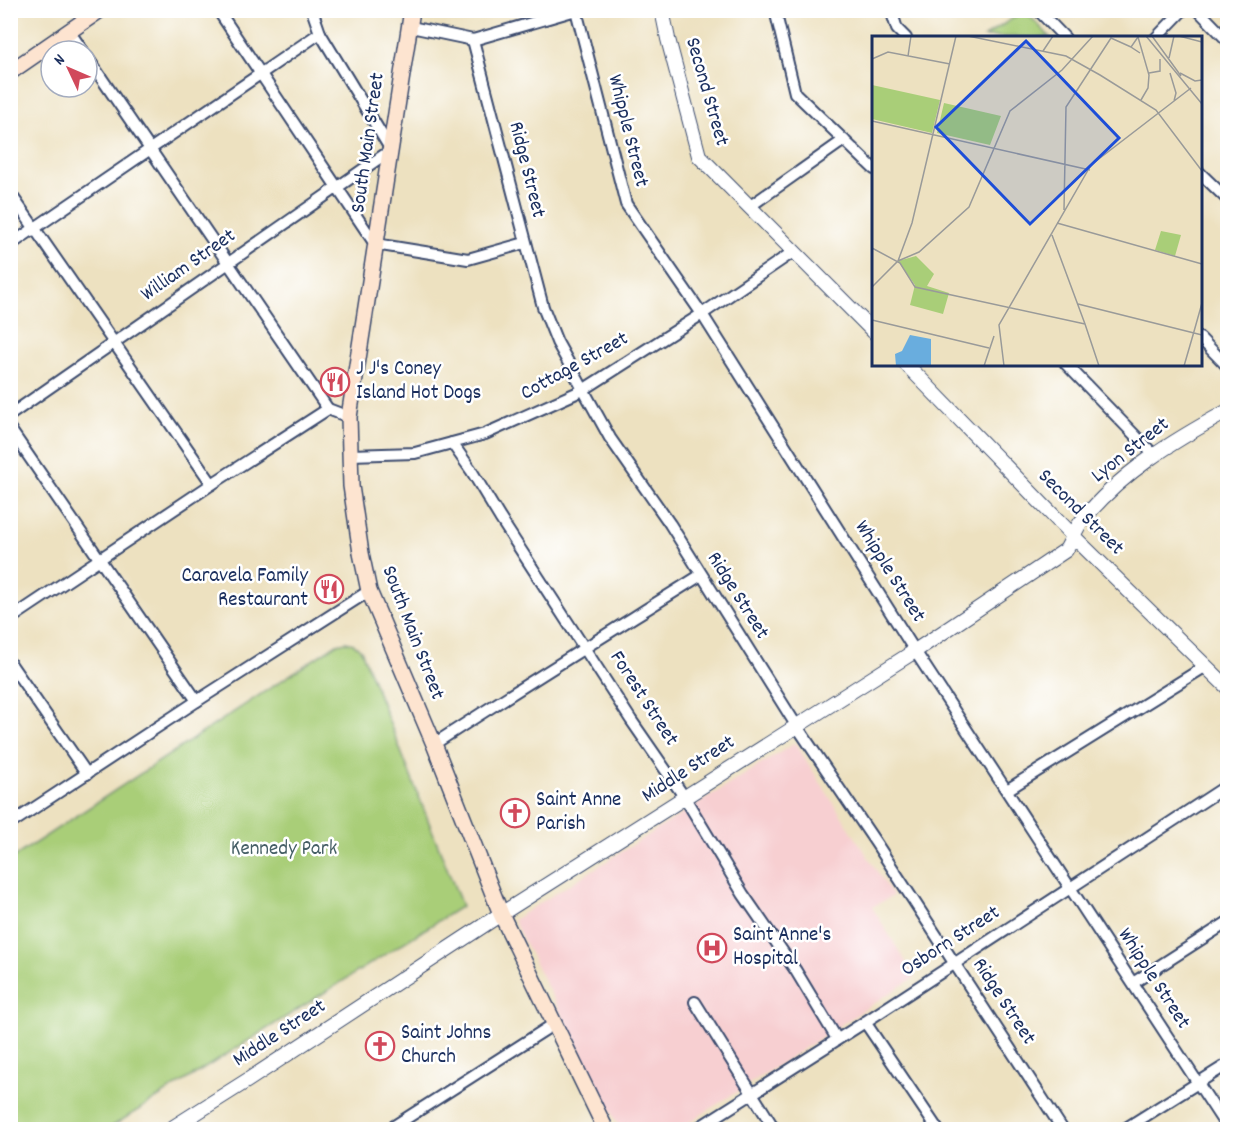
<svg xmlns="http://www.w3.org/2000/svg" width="1238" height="1140" viewBox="0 0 1238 1140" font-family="Dekko,sans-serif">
<rect width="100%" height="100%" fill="#fff"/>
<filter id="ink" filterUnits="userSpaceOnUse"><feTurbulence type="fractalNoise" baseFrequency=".0167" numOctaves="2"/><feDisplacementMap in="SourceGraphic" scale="12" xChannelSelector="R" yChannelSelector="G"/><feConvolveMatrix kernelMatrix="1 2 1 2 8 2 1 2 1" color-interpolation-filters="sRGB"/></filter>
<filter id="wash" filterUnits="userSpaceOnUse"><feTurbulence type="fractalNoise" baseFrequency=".008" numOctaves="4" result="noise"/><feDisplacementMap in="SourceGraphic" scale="24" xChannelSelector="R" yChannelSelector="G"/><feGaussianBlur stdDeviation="1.35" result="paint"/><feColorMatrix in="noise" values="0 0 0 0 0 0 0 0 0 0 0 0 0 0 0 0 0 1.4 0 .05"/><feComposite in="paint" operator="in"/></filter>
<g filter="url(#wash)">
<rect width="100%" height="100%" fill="#ede1c0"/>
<path fill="#f7cfd1" d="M795 743 893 896 872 907 915 977 679 1129H620L513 920Z"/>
<g fill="#a9ce78" stroke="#627e6b" stroke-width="1.5">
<path d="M1024 10 1050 37H984L1024 11Z"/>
<path d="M346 642 354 644 361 650 462 906 108 1129H11V859L337 644Z"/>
</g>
</g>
<g filter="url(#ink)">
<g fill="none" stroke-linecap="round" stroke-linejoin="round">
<g stroke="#3a4a6d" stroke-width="14">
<g id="minor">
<path d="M218 10 375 244 468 259 525 243"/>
<path d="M775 10 795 93 874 169"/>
<path d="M891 10 897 29 906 38"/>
<path d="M1038 10 1065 38"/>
<path d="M1198 10 1228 41"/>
<path d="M411 27 473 40 576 10 626 204 702 314 915 651 1228 1129"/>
<path d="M69 31 83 51"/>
<path d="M1156 38 1183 10"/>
<path d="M473 40 543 307 557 342 610 438 670 524 796 725 876 843 1063 1130"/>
<path d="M87 57 328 409"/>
<path d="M1200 173 1228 200"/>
<path d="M10 193 212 484"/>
<path d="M749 207 844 140"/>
<path d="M10 245 320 33"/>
<path d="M1200 338 1228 367"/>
<path d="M1066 364 1154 455"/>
<path d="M10 415 391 150 320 33 312 10"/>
<path d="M10 429 197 701"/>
<path d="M452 443 471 470 500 518 631 720 685 798 743 894 796 971 837 1039"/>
<path d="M350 455 415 453 485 434 583 390 702 314 793 252"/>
<path d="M10 619 212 484 328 409 349 417"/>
<path d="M10 663 87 774"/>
<path d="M434 744C523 686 612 631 701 575"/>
<path d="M1007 790 1206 666"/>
<path d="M10 824 197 701 369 591"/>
<path d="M1133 983 1228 922"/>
<path d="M695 1002 775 1130"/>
<path d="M865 1022 938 1130"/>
<path d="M388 1130 554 1024"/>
<path d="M695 1130 865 1022 1228 785"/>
<path d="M1123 1130 1228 1064"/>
</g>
</g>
<g stroke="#3a4a6d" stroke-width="16">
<g id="tertiary">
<path d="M662 10 668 39 699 156 874 332"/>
<path d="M906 364 1074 537 1228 688"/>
<path d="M169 1130 248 1080 501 914 915 651 1066 550C1071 542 1075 530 1081 522 1120 473 1173 441 1228 411"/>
</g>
</g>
<g stroke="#3a4a6d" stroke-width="18">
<g id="secondary">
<path d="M412 10 349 417 351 486 361 553 369 591 434 744 501 914 606 1130"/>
<path d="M10 72 100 10"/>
</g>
</g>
<use href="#minor" stroke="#fff" stroke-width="10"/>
<use href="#tertiary" stroke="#fff" stroke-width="14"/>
<use href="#secondary" stroke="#fde4d0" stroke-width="15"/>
</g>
</g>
<defs>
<g id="restaurant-ring" transform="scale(1.5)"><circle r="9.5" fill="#fff" stroke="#d1495b" stroke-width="1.5"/><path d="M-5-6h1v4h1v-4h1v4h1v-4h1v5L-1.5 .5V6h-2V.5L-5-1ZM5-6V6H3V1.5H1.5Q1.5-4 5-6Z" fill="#d1495b"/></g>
<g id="church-ring" transform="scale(1.5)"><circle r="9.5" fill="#fff" stroke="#d1495b" stroke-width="1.5"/><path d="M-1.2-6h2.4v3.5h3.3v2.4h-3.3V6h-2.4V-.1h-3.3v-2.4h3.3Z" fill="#d1495b"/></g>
<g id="hospital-ring" transform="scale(1.5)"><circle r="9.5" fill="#fff" stroke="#d1495b" stroke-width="1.5"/><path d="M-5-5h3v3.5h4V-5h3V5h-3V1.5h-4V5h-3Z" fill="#d1495b"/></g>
</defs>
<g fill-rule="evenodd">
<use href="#restaurant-ring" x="335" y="382"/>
<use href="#restaurant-ring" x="329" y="589"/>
<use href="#church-ring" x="515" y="813"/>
<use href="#hospital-ring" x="712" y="948"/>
<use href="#church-ring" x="380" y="1046"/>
</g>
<g text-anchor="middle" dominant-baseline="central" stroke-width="5" stroke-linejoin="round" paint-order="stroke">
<g font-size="21" fill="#1b2f5e" stroke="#fff">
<text transform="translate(706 92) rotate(74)">Second Street</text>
<text transform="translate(627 131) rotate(76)">Whipple Street</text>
<text transform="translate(369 143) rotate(-82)">South Main Street</text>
<text transform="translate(526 170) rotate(76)">Ridge Street</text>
<text transform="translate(189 266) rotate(-35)">William Street</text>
<text transform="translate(575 367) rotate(-29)">Cottage Street</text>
<text transform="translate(1131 451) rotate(-38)">Lyon Street</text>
<text transform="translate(1080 513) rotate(45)">Second Street</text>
<text transform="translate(889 572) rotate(58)">Whipple Street</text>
<text transform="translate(737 596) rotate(58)">Ridge Street</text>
<text transform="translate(412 633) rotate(69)">South Main Street</text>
<text transform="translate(643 699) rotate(57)">Forest Street</text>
<text transform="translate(689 770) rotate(-33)">Middle Street</text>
<text transform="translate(951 942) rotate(-33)">Osborn Street</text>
<text transform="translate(1153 979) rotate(57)">Whipple Street</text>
<text transform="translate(1003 1002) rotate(57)">Ridge Street</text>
<text transform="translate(280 1034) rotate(-33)">Middle Street</text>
</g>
<g font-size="21" fill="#1b2f5e" stroke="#fff" text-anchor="start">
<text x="356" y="370">J J's Coney<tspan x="356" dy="24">Island Hot Dogs</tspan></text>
<text x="308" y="577" text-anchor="end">Caravela Family<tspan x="308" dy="24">Restaurant</tspan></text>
<text x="536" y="801">Saint Anne<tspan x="536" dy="24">Parish</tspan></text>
<text x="733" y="936">Saint Anne's<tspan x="733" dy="24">Hospital</tspan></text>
<text x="401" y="1034">Saint Johns<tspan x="401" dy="24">Church</tspan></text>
</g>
<g font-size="21" fill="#465f66" stroke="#fff">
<text x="284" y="850">Kennedy Park</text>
</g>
</g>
<g transform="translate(872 36)">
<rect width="330" height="330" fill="#ede1c0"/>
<path d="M0 49 68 64 60 97 0 83ZM72 67 129 80 118 109 65 97ZM289 195 309 199 303 220 283 214ZM44 220 62 238 55 250 77 257 71 278 38 269 43 249 26 225Z" fill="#a9ce78"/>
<path d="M38 299 59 303V330H24L23 318 30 315Z" fill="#69adde"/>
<path fill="none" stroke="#999a99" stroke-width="1.5" d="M96 0 194 20 228 39 284 74 330 135M274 0 330 68M280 0 309 40M307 0 330 6M266 1 277 39 276 52 269 64M266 1 259 11 268 17M171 15 181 0M36 20 39 0M297 22 302 0M0 23 16 16 78 28M277 37 288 35V23M298 37 304 57 302 65M308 37 323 45 330 44M0 85 218 134M192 174 194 71 239 2 259 11M185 187 330 228M180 199 213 288M0 212 28 227 43 251 213 288M26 225 40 187 84 0M0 251 26 225 47 216 97 171 138 75 190 34 221 0M206 268 330 299M0 284 117 312M213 288 227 330M321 299 330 267M112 330 122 300M132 330 127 289 219 129 319 52M312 330 321 299"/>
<path fill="#1d4ed8" fill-opacity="0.15" stroke="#1d4ed8" stroke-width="3" d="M154 5 247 102 158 188 64 91Z"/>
<rect width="330" height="330" fill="none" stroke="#1b2f5e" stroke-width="3"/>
</g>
<rect width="1238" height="1140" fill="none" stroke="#fff" stroke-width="36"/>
<g transform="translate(69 69) rotate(314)"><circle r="28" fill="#ffffff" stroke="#a4acbf" stroke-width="1.5"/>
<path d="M0-4.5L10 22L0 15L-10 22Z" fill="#d1495b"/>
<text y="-9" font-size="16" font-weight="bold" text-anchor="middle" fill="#1b2f5e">N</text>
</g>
</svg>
